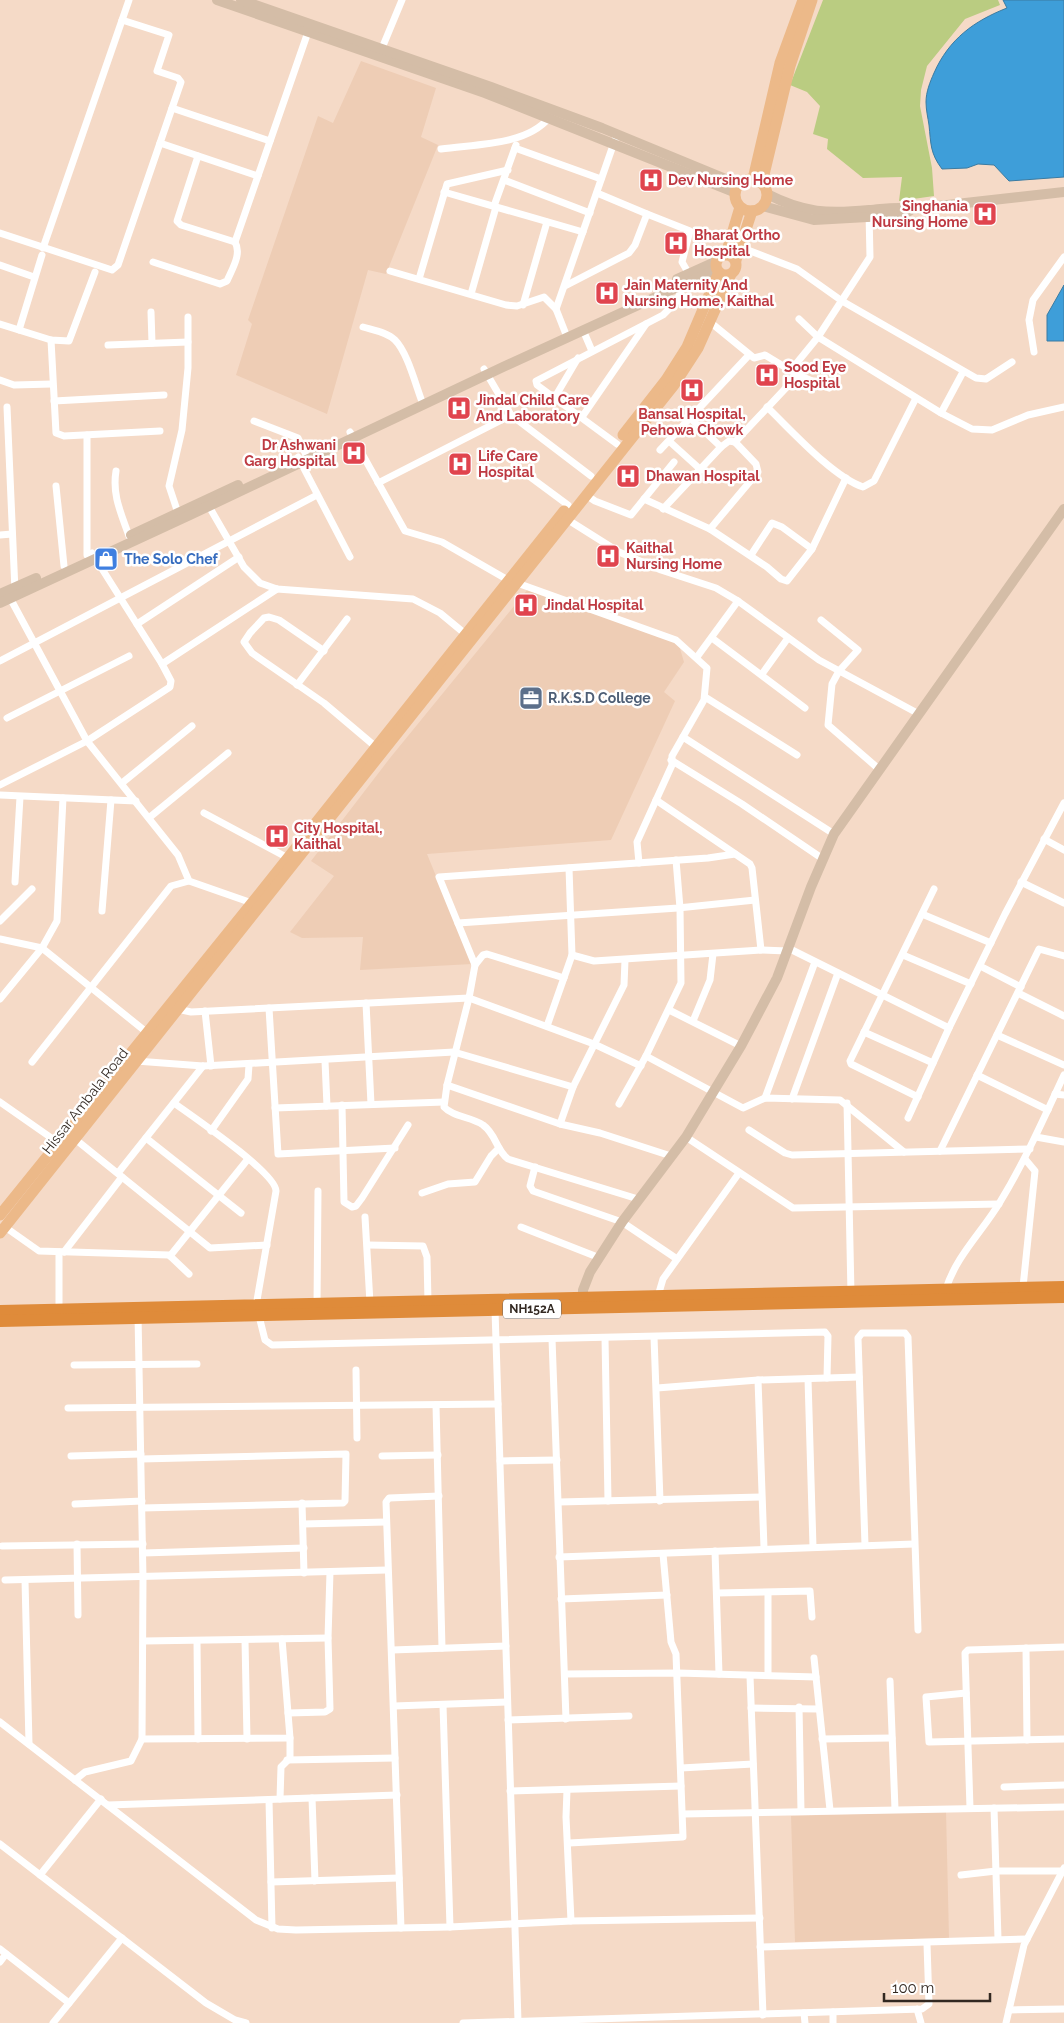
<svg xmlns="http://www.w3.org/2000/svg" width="1064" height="2023" viewBox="0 0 1064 2023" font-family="Raleway,sans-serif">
<rect width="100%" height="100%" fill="#f5dac7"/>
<g fill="#eecdb5">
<path d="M361 61 436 88 421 137 438 145 386 274 368 270 327 414 236 375 252 324 248 320 318 116 333 123Z"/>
<path d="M528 589 678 642 684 662 664 692 675 701 611 840 427 854 472 964 360 970 363 937 302 938 290 932 334 876 311 861 390 758Z"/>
<path d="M946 1811 949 1938 795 1942 791 1816Z"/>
</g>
<path fill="#bacc81" d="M823 0H998L1000 5 965 19 927 66 921 90 920 106 932 168 934 196 899 201 902 177 863 178 827 149 828 139 813 134 820 106 807 92 790 85Z"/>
<g fill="#3e9ed9" stroke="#3a7ba2">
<path d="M1003 0H1064V177L1009 181 994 165 978 164 967 168 942 169C930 153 931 144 929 125 928 118 926 110 926 102 926 92 930 82 934 73 949 39 974 21 1007 8Z"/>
<path d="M1064 285V341H1047V315Z"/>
</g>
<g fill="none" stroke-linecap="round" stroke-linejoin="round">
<g stroke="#fff" stroke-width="7">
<path d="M380 53 402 0"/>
<path d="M172 108 270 141"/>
<path d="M160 143 258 176"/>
<path d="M515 148 601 179"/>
<path d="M441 149C475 144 525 146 549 118"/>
<path d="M198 156 177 221 181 225 235 242"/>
<path d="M504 180 590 213"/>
<path d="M444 192 583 232"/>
<path d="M494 206 516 145"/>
<path d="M647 214 690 231 682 262 689 274"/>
<path d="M0 233 112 270 118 265 181 82 178 78 157 71 169 35 122 20"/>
<path d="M740 247 797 269 842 301 976 378 986 379 1012 362"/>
<path d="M43 248 129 0"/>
<path d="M153 262 220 284 227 281C232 269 242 254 235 242L308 32"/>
<path d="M0 265 34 277"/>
<path d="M390 271 506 305 517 306 544 297 556 309"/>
<path d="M419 279 447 184 508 170"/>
<path d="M565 286 629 253 635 245 647 214 597 193"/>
<path d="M471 294 496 207"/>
<path d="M523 305 547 222"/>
<path d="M151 312 152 343"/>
<path d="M799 319 818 337 941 413 972 429 992 430 1028 415 1064 407"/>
<path d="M710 322 754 358 765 355 798 375 829 388"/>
<path d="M0 324 51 340 69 341 95 272"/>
<path d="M363 327C373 330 387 332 395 340 408 353 416 387 423 404"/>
<path d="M19 330 42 255"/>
<path d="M583 330 592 351"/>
<path d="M567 337 556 309 617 134"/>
<path d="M51 340 56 433 64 436 160 431"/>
<path d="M108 345 188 342"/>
<path d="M1034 352 1029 320 1033 300 1064 257"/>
<path d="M484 369 511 415 591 476"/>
<path d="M791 370 818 337 870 257 869 213"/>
<path d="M0 380 14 385 52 384"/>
<path d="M555 397 578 358"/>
<path d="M54 401 164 395"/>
<path d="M7 407 15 591"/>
<path d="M767 407C791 430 833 477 863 487L874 481 916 398"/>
<path d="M941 413 963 372"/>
<path d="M582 417 646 324"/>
<path d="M690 418 721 447"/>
<path d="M254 421 298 438 308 459"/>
<path d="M350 432 405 531 442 542 508 580"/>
<path d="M669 441 701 470"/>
<path d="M617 444 537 385 536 381 663 315 677 301 683 284"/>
<path d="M660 450 749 355"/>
<path d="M298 457 350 557"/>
<path d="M514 465 568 505"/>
<path d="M116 471C112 495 121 513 129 536"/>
<path d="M378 483 511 415"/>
<path d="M56 486 64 566"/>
<path d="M586 495 595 501 631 515 674 462"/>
<path d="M644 499 710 529 767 567 781 579 787 581 812 549 846 478"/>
<path d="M207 503 244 567 260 583 277 589 413 599 440 613 469 637"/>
<path d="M663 509 721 447 729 441 735 442 798 375"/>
<path d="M178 513 169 486 182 430 188 368V317"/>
<path d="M565 518 619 552 661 570 716 588 738 601 819 660 919 714"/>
<path d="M710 529 758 472 756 464 735 442"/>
<path d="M0 535 12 534"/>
<path d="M87 555V435"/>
<path d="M751 555 772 523 782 527 812 549"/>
<path d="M517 583 676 640 707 668 704 700 672 756V765L637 842 639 863"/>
<path d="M9 596 87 741 178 855 189 881 252 903"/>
<path d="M821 620 858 650 839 671 832 684 828 725 880 770"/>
<path d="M137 624 239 557"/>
<path d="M712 638 805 708"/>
<path d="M324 651 279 620 269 617 264 618 250 633 244 642 252 653 324 703 376 747"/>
<path d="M697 657 738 601"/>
<path d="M0 661 317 495"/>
<path d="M162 664 277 589"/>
<path d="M762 674 788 638"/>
<path d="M297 685 347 619"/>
<path d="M705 697 797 755"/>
<path d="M7 718 129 656"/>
<path d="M683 737 834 834"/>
<path d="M671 760 742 804 823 859"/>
<path d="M122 783 192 726"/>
<path d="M0 785 87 741 170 687 171 681 162 664 92 553"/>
<path d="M0 795 136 801"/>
<path d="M656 800 750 864 752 868 761 950"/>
<path d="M204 813 288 858"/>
<path d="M150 817 228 753"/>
<path d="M1044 839 1064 850"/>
<path d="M15 882 20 797"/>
<path d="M1021 882 1064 903"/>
<path d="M102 911 111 800"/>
<path d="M922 914 991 943"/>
<path d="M0 921 32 889"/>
<path d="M458 923 678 908 755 900"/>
<path d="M0 939 42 948 150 1035"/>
<path d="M788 948 949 1028"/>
<path d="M572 955 594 961 761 950 787 951"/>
<path d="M903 955 971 984"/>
<path d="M475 965 439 877 708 858 735 854"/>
<path d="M980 966 1021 987"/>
<path d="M564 978 487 954 483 955 475 965 469 998 447 1085 444 1107C453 1117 472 1117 483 1125 496 1134 496 1150 508 1159L638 1199"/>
<path d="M1018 993 1064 1016"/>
<path d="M0 999 42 948 57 921 63 798"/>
<path d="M366 1003 371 1104"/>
<path d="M269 1008 278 1154 395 1148"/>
<path d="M177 1009 191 1012 469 998 594 1044 641 1066"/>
<path d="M669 1010 741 1046"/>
<path d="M205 1011 211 1066"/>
<path d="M693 1021 710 980 713 954"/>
<path d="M547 1026 572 955 569 868"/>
<path d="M864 1032 933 1063"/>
<path d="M997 1035 1064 1065"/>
<path d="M646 1056 743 1108 765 1098 840 1100 904 1152"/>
<path d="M136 1061 203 1066 454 1052 573 1087"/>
<path d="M325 1061 327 1106"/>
<path d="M32 1062 171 886 189 881"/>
<path d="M977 1075 1048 1110"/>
<path d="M447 1085 560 1124 600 1133 671 1156"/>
<path d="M1055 1094 1064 1095"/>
<path d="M918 1097 851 1064 850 1061 934 889"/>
<path d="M765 1098 815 962"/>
<path d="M792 1099 838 973"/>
<path d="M0 1102 60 1144"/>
<path d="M174 1103C192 1116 276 1173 276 1191L256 1306"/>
<path d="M847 1103 851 1294"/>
<path d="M619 1104 646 1056 681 983 680 908 676 860"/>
<path d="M342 1105 344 1202 352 1207 356 1206 362 1198 408 1125"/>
<path d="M275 1108 444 1102"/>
<path d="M908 1118 949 1028 1005 914 1064 803"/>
<path d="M560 1124 573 1087 624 985 625 960"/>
<path d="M749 1130 785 1153 792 1155 1030 1149"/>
<path d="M211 1131 248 1079 249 1065"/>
<path d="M686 1137 793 1208 999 1204"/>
<path d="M1036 1137 1064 1142"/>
<path d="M146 1138 241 1213"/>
<path d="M75 1139 210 1248 267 1245"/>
<path d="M940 1151 1039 949 1064 956"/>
<path d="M535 1167 530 1186 533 1191 622 1222 677 1259"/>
<path d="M118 1173 203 1066"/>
<path d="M422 1193 448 1184 475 1182 491 1156 499 1148"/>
<path d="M365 1217 370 1303"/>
<path d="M5 1227 39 1251 169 1255 189 1274"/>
<path d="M521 1227 600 1258"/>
<path d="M368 1245 423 1246 427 1257 428 1302"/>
<path d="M59 1252V1311"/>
<path d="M64 1252 122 1177"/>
<path d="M170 1256 248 1159"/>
<path d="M1023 1287 1035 1171 1025 1159"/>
<path d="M946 1289C956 1256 983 1231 1000 1202 1025 1161 1044 1118 1064 1075"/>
<path d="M658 1296 663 1279 739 1173"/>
<path d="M317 1306 318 1191"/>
<path d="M495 1310 518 2021"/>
<path d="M259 1316 265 1340 272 1345 825 1332 828 1336 827 1378"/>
<path d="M654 1337 660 1501"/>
<path d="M605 1338 608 1501"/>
<path d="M552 1339 566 1719"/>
<path d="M74 1365 197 1364"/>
<path d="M356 1370 357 1438"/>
<path d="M808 1379 813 1547"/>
<path d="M758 1380 764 1548"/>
<path d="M657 1388 758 1380 859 1377"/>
<path d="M436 1405 442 1648"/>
<path d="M68 1408 498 1404"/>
<path d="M71 1456 141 1454"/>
<path d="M382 1456 438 1455"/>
<path d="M141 1459 346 1454 345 1501 343 1503 142 1508"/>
<path d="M500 1461 557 1460"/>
<path d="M559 1502 761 1497"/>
<path d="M302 1503 304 1573"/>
<path d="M75 1504 142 1501"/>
<path d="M303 1524 386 1522"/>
<path d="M77 1544 78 1615"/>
<path d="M865 1545 858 1338 862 1333H905L908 1337 918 1630"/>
<path d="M2 1546 143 1544"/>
<path d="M715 1551 719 1674"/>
<path d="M143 1553 304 1548"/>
<path d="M559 1557 914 1544"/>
<path d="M5 1580 387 1570"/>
<path d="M25 1580 29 1744"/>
<path d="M717 1593 810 1591 812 1617"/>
<path d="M768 1593V1675"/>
<path d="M561 1599 667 1595"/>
<path d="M245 1640 247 1739"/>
<path d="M144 1641 328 1638"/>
<path d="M197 1641 198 1739"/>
<path d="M1026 1648 1027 1740"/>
<path d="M392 1650 506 1646"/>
<path d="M814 1658 830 1810"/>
<path d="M565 1674 678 1673 816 1677"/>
<path d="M750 1676 763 2015"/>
<path d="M890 1681 895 1809"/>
<path d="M966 1693 926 1697 929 1742 1064 1739"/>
<path d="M443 1705 450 1927 571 1921 760 1918"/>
<path d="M394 1706 507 1702"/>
<path d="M799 1707 801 1811"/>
<path d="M751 1708 818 1709"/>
<path d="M288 1713 325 1712 330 1709 328 1638 330 1572"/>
<path d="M508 1720 629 1716"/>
<path d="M0 1722 256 1920 278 1929 296 1930 450 1927"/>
<path d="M142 1739 290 1738 282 1639"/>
<path d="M822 1739 892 1738"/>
<path d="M287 1760 395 1758"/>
<path d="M681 1768 753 1764"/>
<path d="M75 1780 85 1772 131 1761 142 1739 143 1578 138 1315"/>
<path d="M1004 1787 1064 1785"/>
<path d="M567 1790 566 1817 571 1921"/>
<path d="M510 1791 681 1786"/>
<path d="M312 1798 315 1881"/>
<path d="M280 1799 281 1767 290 1758V1738"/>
<path d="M269 1800 272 1928"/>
<path d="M108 1805 397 1795"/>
<path d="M970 1808 965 1653 968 1650 1064 1647"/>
<path d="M994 1808 998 1939"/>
<path d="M683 1814 1064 1807"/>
<path d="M569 1843 683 1837 676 1654 671 1642 663 1554"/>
<path d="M0 1844 206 2003 235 2020 246 2023"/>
<path d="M40 1875 101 1799"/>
<path d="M961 1875 996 1871H1062"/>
<path d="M271 1882 399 1878"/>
<path d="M401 1928 386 1502 389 1498 439 1496"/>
<path d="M760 1947 1027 1939"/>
<path d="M0 1949 69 2003"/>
<path d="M0 1962 6 1954"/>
<path d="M917 2009 921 2023"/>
<path d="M1009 2010 1064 2009"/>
<path d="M833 2012V2023"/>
<path d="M804 2013 805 2023"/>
<path d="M53 2023 122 1938"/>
<path d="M463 2023 922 2009 929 2004 927 1944"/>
<path d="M1006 2023 1024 1945 1064 1868"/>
</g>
<g stroke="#d4bda7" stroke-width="10">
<path d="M217 0 485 93 734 192"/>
<path d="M241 0 491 87 602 128 738 184"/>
<path d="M767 194C804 213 828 214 869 210 884 209 897 206 912 209L1064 192"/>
<path d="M763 206 814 220 903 215 912 209"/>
<path d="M677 279 717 261"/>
<path d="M131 535 238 485"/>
<path d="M0 594 36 578"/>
<path d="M0 603 190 515 503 367 717 269"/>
<path d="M583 1305V1290L590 1272 622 1222 686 1137 741 1046 777 978 811 887 834 834 1064 509"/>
</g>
<g stroke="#ecb989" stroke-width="11">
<circle cx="751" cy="195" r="16"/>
<path d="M753 179 780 63 803 0"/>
<path d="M762 183 790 66 812 0"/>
<path d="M726 254 740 207"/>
<circle cx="726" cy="265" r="10"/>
<path d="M736 260 752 211"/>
<path d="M623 435 666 380 687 347 719 272"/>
<path d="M0 1215 252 903 564 511"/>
<path d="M0 1233 674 385 698 348 731 274"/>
</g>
<g stroke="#df8b3a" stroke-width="12">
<path d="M0 1311 1064 1287"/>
<path d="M0 1321 1064 1297"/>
</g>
</g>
<defs>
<g id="hospital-square" transform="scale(1.25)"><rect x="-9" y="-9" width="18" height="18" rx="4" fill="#e0444e" stroke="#fff"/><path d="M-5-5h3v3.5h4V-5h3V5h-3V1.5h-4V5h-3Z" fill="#fff"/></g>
<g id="shop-square" transform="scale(1.25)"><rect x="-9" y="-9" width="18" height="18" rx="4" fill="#3f7fe0" stroke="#fff"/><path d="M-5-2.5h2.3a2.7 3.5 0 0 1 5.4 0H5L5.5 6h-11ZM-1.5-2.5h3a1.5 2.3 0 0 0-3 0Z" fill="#fff"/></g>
<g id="office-square" transform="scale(1.25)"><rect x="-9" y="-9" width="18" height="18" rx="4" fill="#5c6f8a" stroke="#fff"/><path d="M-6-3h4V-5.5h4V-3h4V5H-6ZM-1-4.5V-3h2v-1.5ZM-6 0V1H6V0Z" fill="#fff"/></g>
</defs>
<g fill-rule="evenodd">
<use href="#hospital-square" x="651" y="180"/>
<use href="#hospital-square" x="985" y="214"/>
<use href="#hospital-square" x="676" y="243"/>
<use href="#hospital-square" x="607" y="293"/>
<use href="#hospital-square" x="767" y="375"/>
<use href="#hospital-square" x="692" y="390"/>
<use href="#hospital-square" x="459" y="408"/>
<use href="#hospital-square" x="354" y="453"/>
<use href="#hospital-square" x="460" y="464"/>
<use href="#hospital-square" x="628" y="476"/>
<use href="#hospital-square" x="608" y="556"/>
<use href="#shop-square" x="106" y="559"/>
<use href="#hospital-square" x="526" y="605"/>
<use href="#office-square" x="531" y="698"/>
<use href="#hospital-square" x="277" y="836"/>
</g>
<g text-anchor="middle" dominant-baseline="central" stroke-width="5" stroke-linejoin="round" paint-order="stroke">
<rect fill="#fff" stroke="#706864" stroke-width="1" x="503" y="1299.5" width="58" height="19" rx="4"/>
<g font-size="12" font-weight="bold" fill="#322821">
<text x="532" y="1309">NH152A</text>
</g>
<g font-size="14" font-weight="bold" fill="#be3a42" stroke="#fff" text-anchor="start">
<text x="668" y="180">Dev Nursing Home</text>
<text x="968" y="206" text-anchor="end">Singhania<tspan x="968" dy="16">Nursing Home</tspan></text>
<text x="694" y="235">Bharat Ortho<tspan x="694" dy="16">Hospital</tspan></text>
<text x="624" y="285">Jain Maternity And<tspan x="624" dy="16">Nursing Home, Kaithal</tspan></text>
<text x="784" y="367">Sood Eye<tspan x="784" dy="16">Hospital</tspan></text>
<text x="476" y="400">Jindal Child Care<tspan x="476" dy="16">And Laboratory</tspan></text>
<text x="692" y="414" text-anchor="middle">Bansal Hospital,<tspan x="692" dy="16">Pehowa Chowk</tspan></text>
<text x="336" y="445" text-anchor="end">Dr Ashwani<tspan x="336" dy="16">Garg Hospital</tspan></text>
<text x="478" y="456">Life Care<tspan x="478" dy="16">Hospital</tspan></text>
<text x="646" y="476">Dhawan Hospital</text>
<text x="626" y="548">Kaithal<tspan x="626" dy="16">Nursing Home</tspan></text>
<text x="544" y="605">Jindal Hospital</text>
<text x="294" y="828">City Hospital,<tspan x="294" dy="16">Kaithal</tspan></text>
</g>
<g font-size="14" font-weight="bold" fill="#366cbe" stroke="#fff" text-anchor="start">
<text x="124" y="559">The Solo Chef</text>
</g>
<g font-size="14" font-weight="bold" fill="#4e5e75" stroke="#fff" text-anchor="start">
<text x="548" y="698">R.K.S.D College</text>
</g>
<g font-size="14" fill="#322821" stroke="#fff">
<text transform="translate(85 1101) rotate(-52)">Hissar Ambala Road</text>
</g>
</g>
<path d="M884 1993v8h106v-8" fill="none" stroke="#322821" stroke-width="2.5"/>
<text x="892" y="1993" font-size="15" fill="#322821" stroke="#ffffff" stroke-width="4" paint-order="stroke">100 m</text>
</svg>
